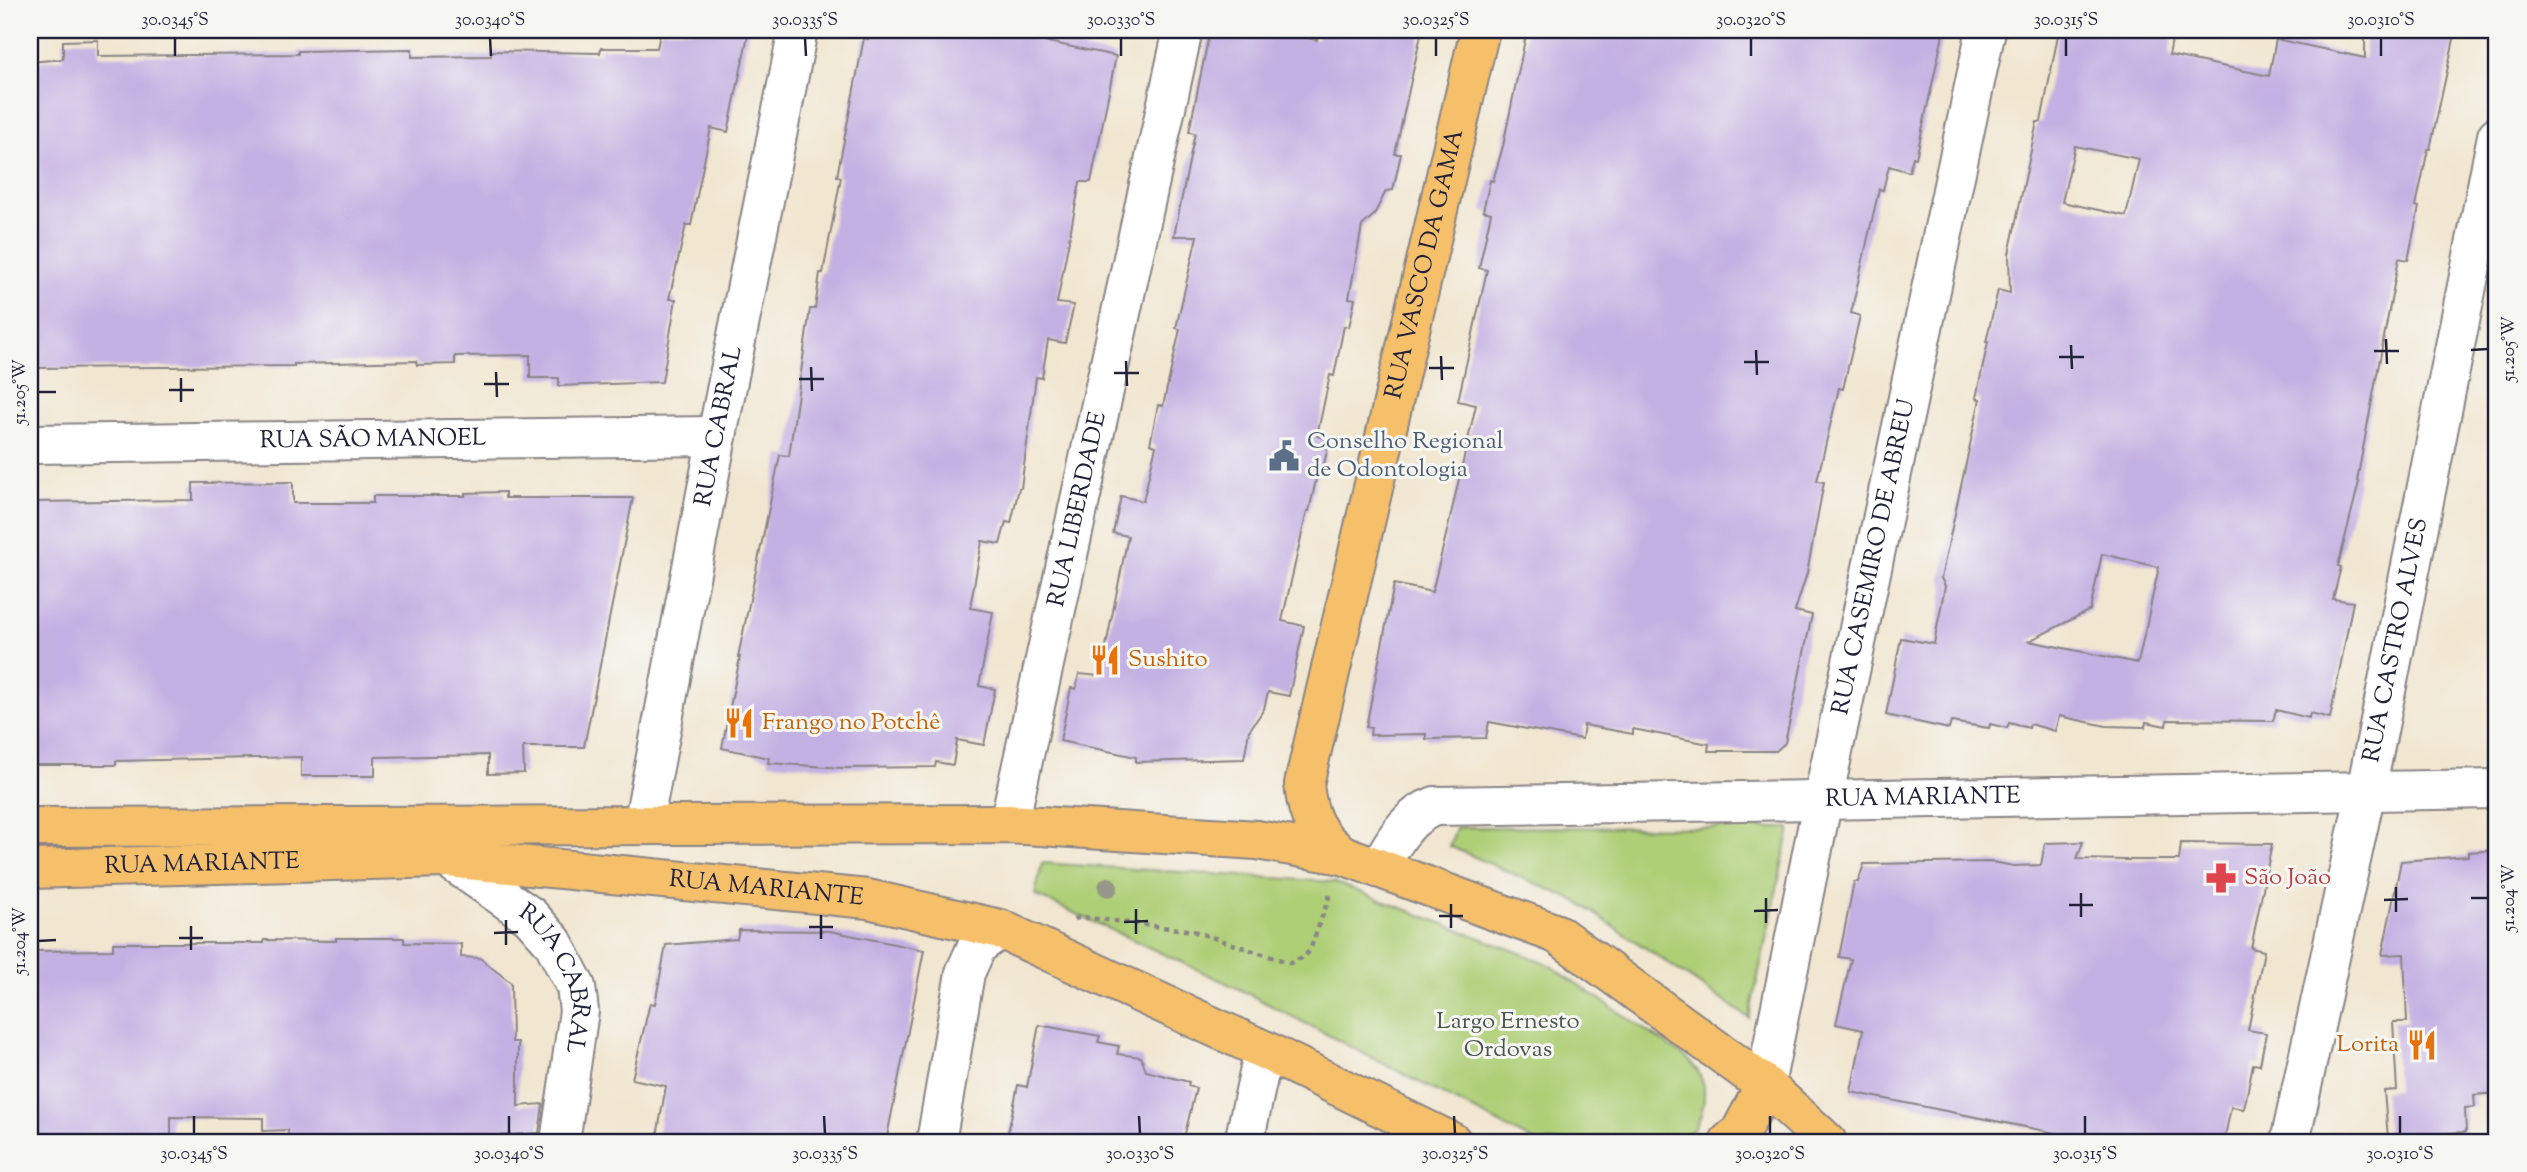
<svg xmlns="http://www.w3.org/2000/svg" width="2527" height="1172" viewBox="0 0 2527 1172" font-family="'Sorts Mill Goudy',serif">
<rect width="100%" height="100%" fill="#f6f6f2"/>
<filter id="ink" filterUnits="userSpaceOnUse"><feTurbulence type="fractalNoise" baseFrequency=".0143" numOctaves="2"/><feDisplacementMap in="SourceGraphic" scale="14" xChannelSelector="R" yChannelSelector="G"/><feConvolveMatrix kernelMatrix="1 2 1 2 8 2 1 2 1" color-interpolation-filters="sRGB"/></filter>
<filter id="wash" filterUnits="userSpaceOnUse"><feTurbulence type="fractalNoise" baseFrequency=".00686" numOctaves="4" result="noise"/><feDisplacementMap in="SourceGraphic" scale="28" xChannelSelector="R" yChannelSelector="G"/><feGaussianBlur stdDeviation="1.57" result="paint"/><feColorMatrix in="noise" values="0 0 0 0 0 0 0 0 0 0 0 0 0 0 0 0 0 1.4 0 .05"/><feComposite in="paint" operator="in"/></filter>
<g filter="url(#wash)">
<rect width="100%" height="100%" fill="#f1e6d0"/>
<g fill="#afcf77" stroke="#687859" stroke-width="2">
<path d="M1457 827 1790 828 1749 1018 1576 901 1449 846Z"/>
<path d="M1042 863 1334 882 1546 963 1688 1059 1698 1071 1704 1086V1100L1701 1115 1694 1128 1681 1140 1675 1142H1535L1235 987 1035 895Z"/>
</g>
<g id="blocks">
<g fill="#c4b1e3" fill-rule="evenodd">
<path d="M661 30H749L728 132 711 128 691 225H686L669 299H676L662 382 559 386V378H530V355L455 356V364L417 365 416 361 294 364V366L30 368V326H36V267H30V168L34 167 30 62 63 59V41L98 40V56L298 54V51L412 49V57L491 56V51L600 53 601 48H657Z"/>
<path d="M869 30H934L933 36H1004V33L1116 56 1091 182H1080L1057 303 1074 305 1065 343 1048 340 1042 378 1036 377 1021 488H1019L1011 523 1006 522 1000 544 982 541 970 608 993 612 979 686 995 689 984 745 957 740 953 765 936 762 935 767 843 768 768 763 769 758 722 748 740 657H738L780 455 789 456 810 309H815L820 273H823L841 177 837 176 864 38 868 39Z"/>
<path d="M1210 30H1266L1317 40 1319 30H1422L1395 154H1401L1393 190 1386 191 1374 215 1362 226 1349 298 1355 299 1349 327 1344 326 1334 376 1330 375 1317 436 1330 439 1322 472 1318 471 1309 511H1307L1282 621 1304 626 1289 696 1268 692 1264 709 1249 731 1244 759 1136 762V757L1060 741 1071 688 1076 689 1079 674 1100 676 1128 536 1113 533 1121 496 1143 501 1156 446 1150 444 1158 405 1163 406 1180 329 1176 328 1197 236H1174L1195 133 1189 132Z"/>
<path d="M1527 30H1944L1916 158 1913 157 1909 172 1889 166 1883 190 1879 189 1851 313 1860 316 1843 389 1839 388 1817 481 1824 482 1807 573 1795 611 1812 615 1785 743 1776 751H1708L1709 744 1633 729V734L1584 725 1582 739 1489 722 1486 738 1426 739V734L1370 735 1371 728 1366 727 1394 584 1432 592 1448 527 1476 405 1458 401 1487 270 1479 268 1491 213 1483 211 1490 180 1493 181 1503 146Z"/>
<path d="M2059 30H2174L2169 55 2269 76 2276 39 2365 58V30H2456L2430 149H2428L2416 206 2419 207 2408 260 2399 258 2364 443 2357 481 2359 482 2338 566 2341 567 2333 599 2353 602 2330 718 2310 713 2309 718 2276 710 2273 721 2167 720 2166 726 2146 722 2145 727 2106 726 2059 716 2055 731 2030 724 2029 728 2009 723 2007 728 1990 724 1989 728 1951 722 1949 729 1886 715 1901 638 1934 644 1945 586 1941 578 1980 399 1976 398 1988 342H1986L1998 290 2010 293 2009 254 2037 122H2041ZM2075 146 2139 159 2126 216 2062 202ZM2102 554 2159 567 2138 663 2029 641 2090 610Z"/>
<path d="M293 482V503H373V496H465V493L505 492V498H633L584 747H523L524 773 488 774V755L375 757V776H301V757L116 761V765H30V502L193 500V483Z"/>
<path d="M2083 842 2077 859 2125 860H2179L2181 843 2272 844 2251 948 2264 951 2248 1030 2266 1033 2260 1065 2253 1064 2244 1109 2231 1107 2224 1142H2059L2060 1134 1851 1092 1863 1030 1836 1024 1851 959 1839 957 1854 882H1858L1864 864 1992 862 2014 866 2041 865 2045 843Z"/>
<path d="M2497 850V1093L2474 1095 2475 1107 2465 1108 2466 1132 2428 1134 2429 1142H2398V1137L2388 1138 2384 1091 2397 1090 2393 1022H2407L2404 954 2382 955 2401 861 2468 856V852Z"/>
<path d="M739 930 830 931 924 950 886 1142H656L666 1086 632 1079 650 1003 655 1004 666 945 737 939Z"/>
<path d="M336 938H404V943L461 944V957L480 958 511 983 512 1042H518V1106L543 1104 539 1133 497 1136 498 1142H288V1130L263 1131V1118L171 1117V1142L30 1139V951L113 950V943H264V940L336 941Z"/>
<path d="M1039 1025 1100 1036 1098 1042 1119 1046 1117 1054 1141 1057 1146 1071 1189 1082 1188 1086 1196 1088 1183 1142H1006L1018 1085 1027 1087Z"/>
</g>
</g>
</g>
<g filter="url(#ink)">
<use href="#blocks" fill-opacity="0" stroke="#8a8486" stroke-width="2"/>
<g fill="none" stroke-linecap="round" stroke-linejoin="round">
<g stroke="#8a8486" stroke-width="42">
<g id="minor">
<path id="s1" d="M30 444 717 436"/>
<path id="s2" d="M1009 824 1183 30"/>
<path id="s3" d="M643 825 717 436 798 30"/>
<path id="s4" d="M447 858 530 916 553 942 576 987 579 1011 560 1142"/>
<path id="s5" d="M1378 868C1394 843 1405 817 1435 806L2497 789"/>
<path id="s6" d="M1765 1085 1823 799 1986 30"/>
<path d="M936 1142 965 973 977 946 1000 929"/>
<path d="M1244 1142 1264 1050"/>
<path id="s7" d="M2290 1142 2366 791 2497 136"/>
</g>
</g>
<g stroke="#8a8486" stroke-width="42">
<g id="major">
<path d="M30 827 1009 824 1257 840 1343 855 1557 934 1765 1085 1827 1142"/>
<path id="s8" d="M1343 855C1316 837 1307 815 1304 784L1480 30"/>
<path id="s9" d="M30 869 447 858 868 899 1000 929 1264 1050 1452 1142"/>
<path d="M1729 1142 1740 1133 1765 1085"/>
</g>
</g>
<path stroke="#8a8486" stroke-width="4.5" stroke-dasharray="5 5" stroke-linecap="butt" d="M1074 919 1083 917 1193 931 1290 963 1305 956 1310 950 1331 892"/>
<use href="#minor" stroke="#fff" stroke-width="38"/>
<use href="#major" stroke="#f6c06b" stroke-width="38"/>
</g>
<circle fill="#969788" cx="1108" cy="887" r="10"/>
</g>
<path fill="none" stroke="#22223b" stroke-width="2.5" d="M175 38V56M490 38 491 56M805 38 806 56M1121 38V56M1436 38V56M1751 38V56M2066 38V56M2381 38V56M2386 339 2387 364M2071 345 2072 369M1756 350 1757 375M2471 350 2488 349M2374 351H2399M1441 356 1442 380M2059 357H2084M1126 361 1127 386M1744 362H1769M811 367 812 391M1429 368H1454M496 372 497 397M1114 373H1139M181 378V402M799 379H824M484 384H509M169 390H194M38 392H56M2396 887V912M2081 893V917M1766 898V923M2471 898H2488M2384 900 2408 899M1451 904V928M2069 905H2093M1136 909V934M1754 911 1778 910M821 915V939M1439 916H1463M506 920V945M1124 922 1148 921M191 926V950M809 927H833M494 933 518 932M179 938H203M38 941 56 940M194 1116V1134M509 1116V1134M824 1116 825 1134M1139 1116 1140 1134M1454 1116 1455 1134M1770 1116V1134M2085 1116V1134M2400 1116V1134"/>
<defs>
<g id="civic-bare" transform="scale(2.415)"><path d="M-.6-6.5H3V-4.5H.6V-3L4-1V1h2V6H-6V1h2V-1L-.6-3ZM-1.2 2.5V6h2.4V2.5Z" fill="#5c6f8a" stroke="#f6f6f2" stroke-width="2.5" paint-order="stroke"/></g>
<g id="restaurant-bare" transform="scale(2.415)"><path d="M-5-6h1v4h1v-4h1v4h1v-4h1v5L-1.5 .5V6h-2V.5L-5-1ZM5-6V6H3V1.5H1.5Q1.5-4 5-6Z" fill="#e8710a" stroke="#f6f6f2" stroke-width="2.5" paint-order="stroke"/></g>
<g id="pharmacy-bare" transform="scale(2.415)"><path d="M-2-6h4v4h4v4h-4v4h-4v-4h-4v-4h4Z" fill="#e0444e" stroke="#f6f6f2" stroke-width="2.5" paint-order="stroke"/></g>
</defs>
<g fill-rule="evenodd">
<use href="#civic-bare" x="1284" y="456"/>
<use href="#restaurant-bare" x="1105" y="660"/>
<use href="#restaurant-bare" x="739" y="723"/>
<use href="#pharmacy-bare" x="2221" y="878"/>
<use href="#restaurant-bare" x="2422" y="1045"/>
</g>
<g text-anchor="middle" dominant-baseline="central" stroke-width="6" stroke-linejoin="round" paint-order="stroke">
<g font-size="24" fill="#22223b" stroke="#f6f6f2">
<text stroke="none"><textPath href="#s8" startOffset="618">RUA VASCO DA GAMA</textPath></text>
<text stroke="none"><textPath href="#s3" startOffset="406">RUA CABRAL</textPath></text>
<text stroke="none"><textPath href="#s1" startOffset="343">RUA SÃO MANOEL</textPath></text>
<text stroke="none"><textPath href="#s2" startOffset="322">RUA LIBERDADE</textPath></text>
<text stroke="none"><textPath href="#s6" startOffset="539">RUA CASEMIRO DE ABREU</textPath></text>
<text stroke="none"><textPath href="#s7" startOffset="513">RUA CASTRO ALVES</textPath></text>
<text stroke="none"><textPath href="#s5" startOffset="574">RUA MARIANTE</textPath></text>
<text stroke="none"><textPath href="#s9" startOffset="172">RUA MARIANTE</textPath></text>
<text stroke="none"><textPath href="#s9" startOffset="738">RUA MARIANTE</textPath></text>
<text stroke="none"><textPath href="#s4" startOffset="172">RUA CABRAL</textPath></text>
</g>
<g font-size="24" fill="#4e5e75" stroke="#f6f6f2" text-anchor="start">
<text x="1307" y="442">Conselho Regional<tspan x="1307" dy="28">de Odontologia</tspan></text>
</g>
<g font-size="24" fill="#c56008" stroke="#f6f6f2" text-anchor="start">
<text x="1128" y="660">Sushito</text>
<text x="762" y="723">Frango no Potchê</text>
<text x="2399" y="1045" text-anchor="end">Lorita</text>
</g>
<g font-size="24" fill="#be3a42" stroke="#f6f6f2" text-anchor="start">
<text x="2244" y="878">São João</text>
</g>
<g font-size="24" fill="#4c564d" stroke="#f6f6f2">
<text x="1508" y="1022">Largo Ernesto<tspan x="1508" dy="28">Ordovas</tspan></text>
</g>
</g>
<rect width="2527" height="1172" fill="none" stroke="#f6f6f2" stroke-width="77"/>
<rect x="38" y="38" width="2450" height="1096" fill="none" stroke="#22223b" stroke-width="2.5"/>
<g font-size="18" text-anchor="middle" fill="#22223b">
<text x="175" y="25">30.0345°S</text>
<text x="490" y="25">30.0340°S</text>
<text x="805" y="25">30.0335°S</text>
<text x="1121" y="25">30.0330°S</text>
<text x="1436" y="25">30.0325°S</text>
<text x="1751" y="25">30.0320°S</text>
<text x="2066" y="25">30.0315°S</text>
<text x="2381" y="25">30.0310°S</text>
<text transform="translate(2508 349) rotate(-90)" y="6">51.205°W</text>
<text transform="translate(19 392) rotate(-90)" y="6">51.205°W</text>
<text transform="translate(2508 898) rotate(-90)" y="6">51.204°W</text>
<text transform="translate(19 941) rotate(-90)" y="6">51.204°W</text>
<text x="194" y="1159">30.0345°S</text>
<text x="509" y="1159">30.0340°S</text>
<text x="825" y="1159">30.0335°S</text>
<text x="1140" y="1159">30.0330°S</text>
<text x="1455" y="1159">30.0325°S</text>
<text x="1770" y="1159">30.0320°S</text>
<text x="2085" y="1159">30.0315°S</text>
<text x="2400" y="1159">30.0310°S</text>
</g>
</svg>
